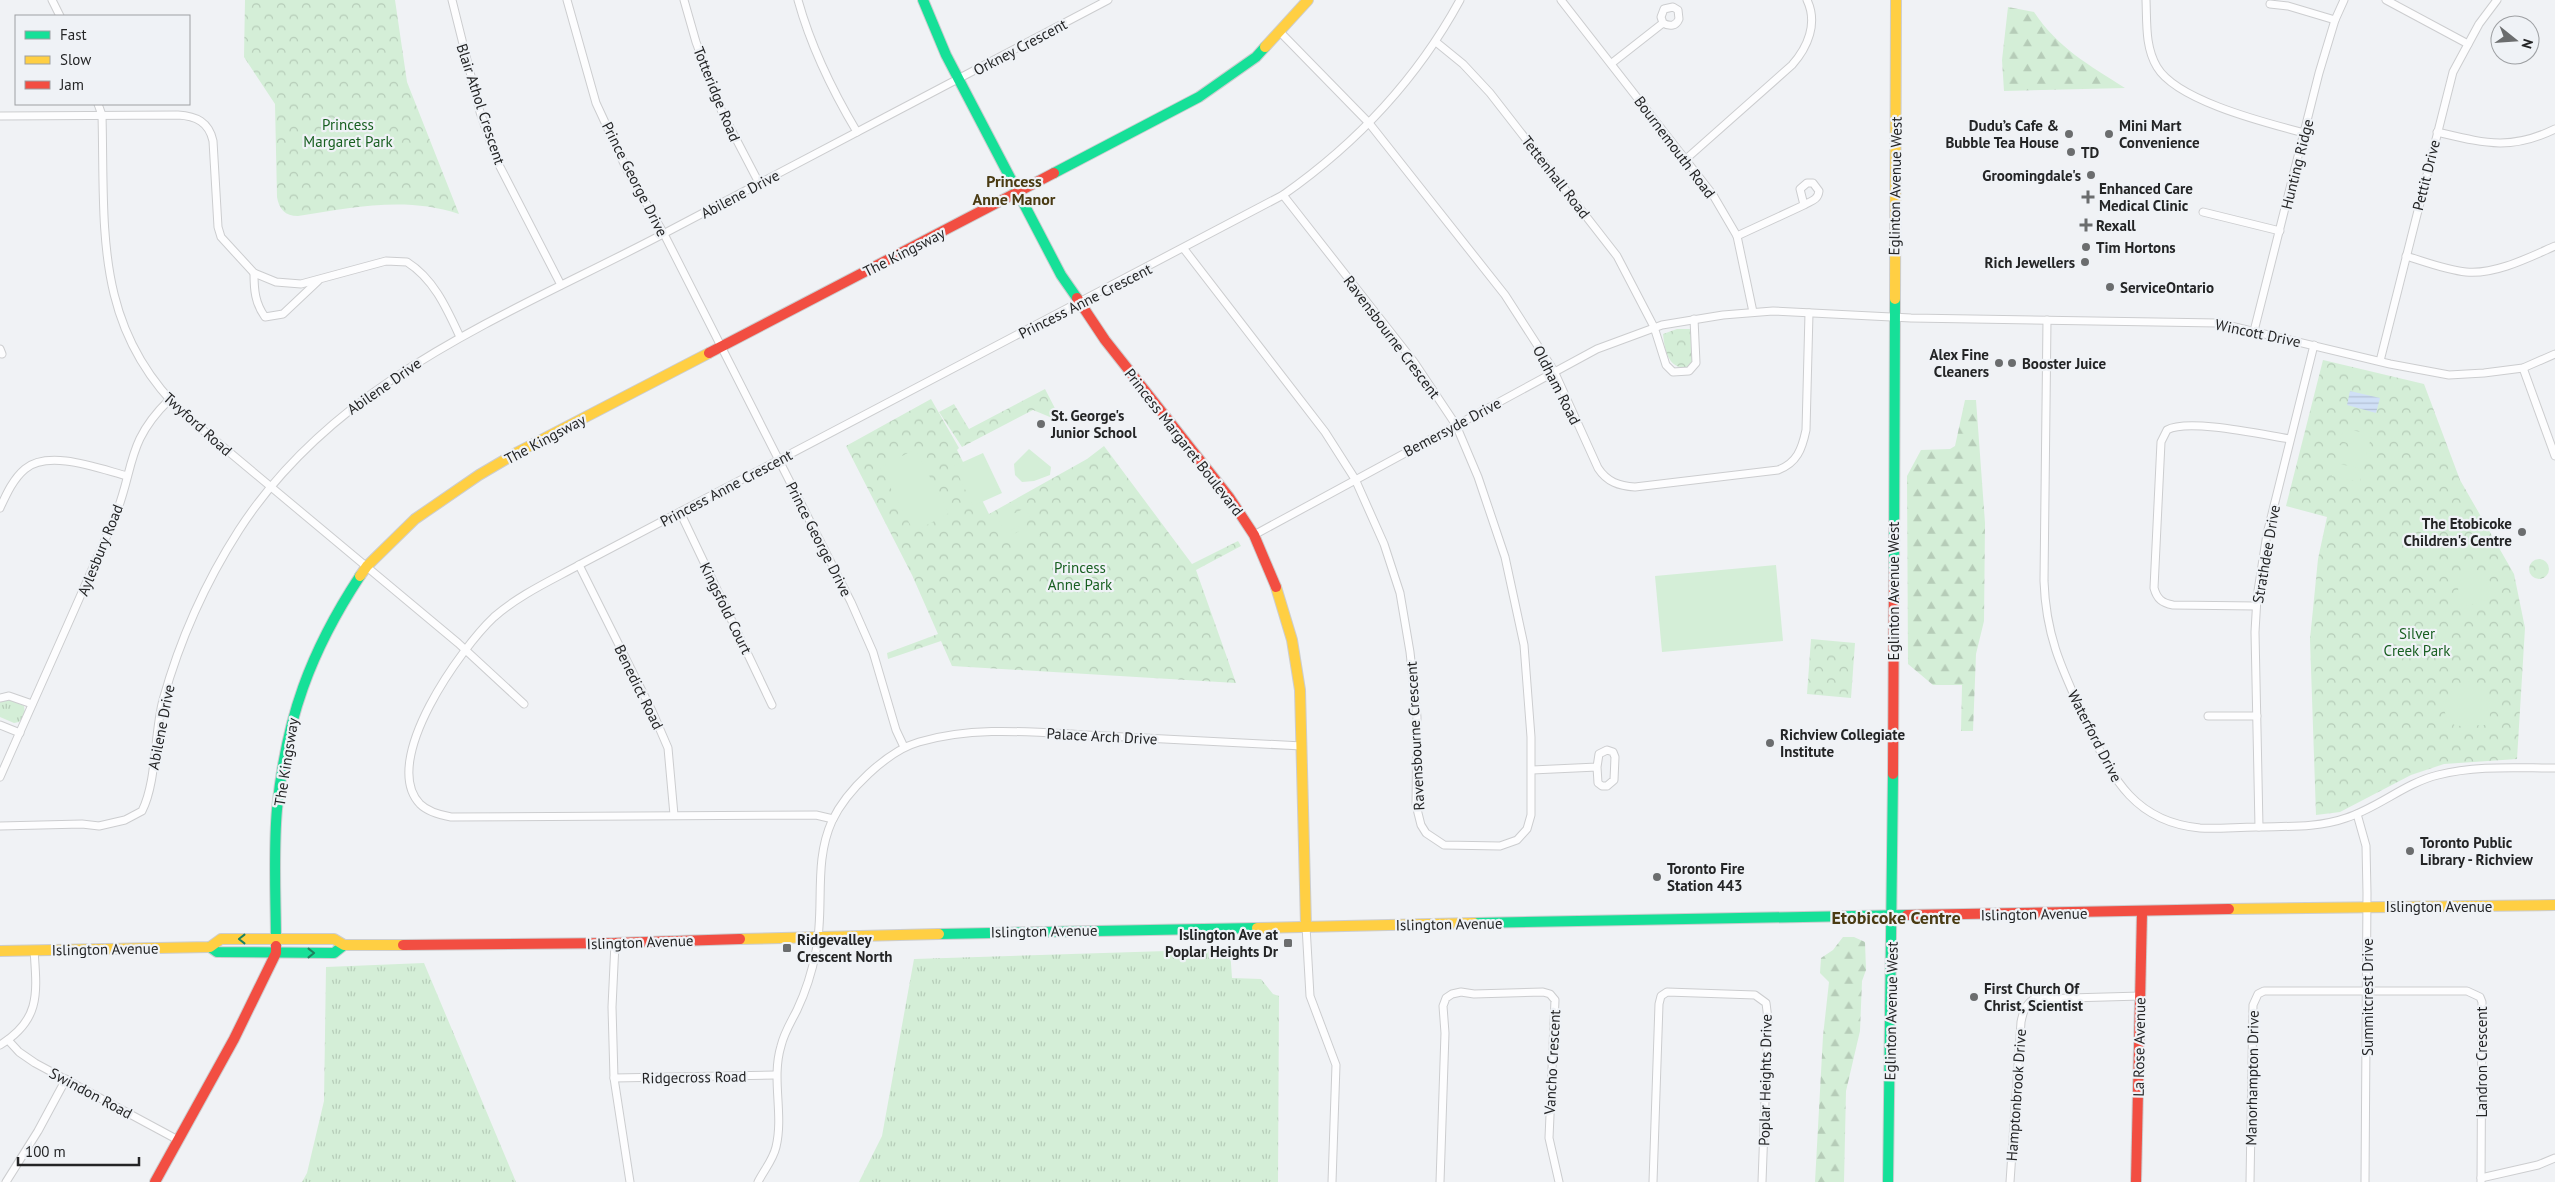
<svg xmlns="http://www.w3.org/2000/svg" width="2555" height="1182" viewBox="0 0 2555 1182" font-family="'PT Sans',sans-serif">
<defs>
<pattern id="grass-tufts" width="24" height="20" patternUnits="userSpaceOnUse" patternTransform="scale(1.25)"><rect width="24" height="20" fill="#d4eed7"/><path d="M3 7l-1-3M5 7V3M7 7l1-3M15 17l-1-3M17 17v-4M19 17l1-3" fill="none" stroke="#b6ccb8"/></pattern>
<pattern id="forest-firs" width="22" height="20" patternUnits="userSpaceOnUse" patternTransform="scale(1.25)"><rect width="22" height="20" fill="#d4eed7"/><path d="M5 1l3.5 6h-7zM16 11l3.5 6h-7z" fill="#b6ccb8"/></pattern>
<pattern id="park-crowns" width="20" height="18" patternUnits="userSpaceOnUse" patternTransform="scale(1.25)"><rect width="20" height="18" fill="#d4eed7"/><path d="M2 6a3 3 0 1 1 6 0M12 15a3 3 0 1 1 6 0" fill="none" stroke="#b6ccb8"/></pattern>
<pattern id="water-rules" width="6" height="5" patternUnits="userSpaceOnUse" patternTransform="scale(1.25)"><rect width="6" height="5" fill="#d0e0f6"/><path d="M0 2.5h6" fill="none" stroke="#b2c0d3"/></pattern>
</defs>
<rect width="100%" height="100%" fill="#f0f2f5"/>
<g fill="url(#grass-tufts)">
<path d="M10 699 24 706 25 714 19 722 14 723 0 717V700Z"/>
<path d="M1230 949 1232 978 1261 979 1273 994 1279 996 1278 1182H859L882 1136 914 959Z"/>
<path d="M424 963 516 1182H302L307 1173 324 1101 326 967Z"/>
</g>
<g fill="url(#forest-firs)">
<path d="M2008 7 2034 12C2058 48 2089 65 2125 88L2004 91 2002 60Z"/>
<path d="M1965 400H1976L1985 523 1984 621 1976 654 1973 731H1961L1962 685H1933L1908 664 1907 476 1921 450 1950 449 1955 446Z"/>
<path d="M1843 937H1854L1865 942 1866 970 1862 981 1860 1031 1846 1091 1844 1182H1815L1823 1036 1829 982 1820 973 1821 958 1833 950Z"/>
</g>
<g fill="url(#park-crowns)">
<path d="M245 0H395L407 82 459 214C404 196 353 208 298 216 285 216 279 209 277 197L275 104 244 57Z"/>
<path d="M1677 329H1691L1695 360 1689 368C1668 369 1665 352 1663 334Z"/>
<path d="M2323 360 2424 384 2460 480 2514 574 2525 628 2517 759 2444 764 2411 775 2340 812 2316 815 2310 639 2318 559 2327 517 2286 506Z"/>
<path d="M1045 389 1062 422 1033 410 962 447 939 412 954 404 969 429Z"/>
<path d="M931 399 959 448 957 450 989 514 1087 459 1104 446 1192 564 1238 541 1241 546 1196 570 1236 683 952 666 941 641 888 659 887 653 938 634 912 575 846 446Z"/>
<circle cx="2539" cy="569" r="10"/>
<path d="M1811 639 1855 643 1851 698 1807 694Z"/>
</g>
<g fill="#d4eed7">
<path d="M2344 428 2372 435 2368 448 2340 441Z"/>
<path d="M2339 445 2367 452 2364 465 2336 458Z"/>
<path d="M915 449 949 513 914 532 880 468Z"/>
<path d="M1029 449 1051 467 1050 475 1034 481 1022 482 1015 475 1014 464Z"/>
<path d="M983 453 1002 493 973 506 954 466Z"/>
<path d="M2335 463 2363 469 2360 482 2332 476Z"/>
<path d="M1025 508 1031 519 1006 533 999 521Z"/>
<path d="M1033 524 1040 536 1014 549 1008 537Z"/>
<path d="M1776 565 1783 641 1662 652 1655 576Z"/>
<path d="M2472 570 2486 571 2496 598 2465 606 2458 599C2458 585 2458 577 2472 570Z"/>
<path d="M2466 681 2479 683 2489 692 2490 721 2486 725 2456 726C2434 714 2447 687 2466 681Z"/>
</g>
<path fill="url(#water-rules)" d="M2350 391 2380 398 2376 413 2347 405Z"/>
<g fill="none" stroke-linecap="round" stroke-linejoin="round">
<g stroke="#cccdcf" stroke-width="9">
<g id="street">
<path d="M52 0 60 16"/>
<path d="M452 0 480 112 497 161 561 285"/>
<path d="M567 0 596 103 627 170 664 234 851 602 873 652 896 730 904 747"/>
<path d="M684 0 696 42 722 112 759 183"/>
<path d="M798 0C811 47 832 90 857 132"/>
<path d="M1561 0 1713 195 1737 236 1753 312"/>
<path d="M2146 0C2147 23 2145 47 2157 67 2177 101 2267 123 2304 133"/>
<path d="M2386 0 2468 44"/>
<path d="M2270 4 2288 6 2335 20"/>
<path d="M1281 33 1369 123 1505 295 1554 371 1598 468C1607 482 1619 486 1635 487L1778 470C1797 463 1802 449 1806 430L1809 313"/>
<path d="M1436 42 1463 64 1490 93 1617 256 1654 327 1666 365 1673 372 1689 371 1696 363 1694 319"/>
<path d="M1612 63 1663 23C1670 27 1676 26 1679 19L1678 10 1673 7 1664 9 1661 17 1663 23"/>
<path d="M98 104 102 115C105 230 93 329 186 416L458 643 524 704"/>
<path d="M0 116 178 115C196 116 209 122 213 141L218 227 221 237 254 273 276 282 301 284 386 261 407 262C434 279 447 309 460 337"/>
<path d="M2437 132C2484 143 2510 151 2555 129"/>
<path d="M1686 159 1792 65C1808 47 1818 23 1807 0"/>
<path d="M2203 212 2280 231"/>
<path d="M1737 236 1804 205C1811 201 1818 200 1819 191L1813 183H1807L1800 189 1804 205"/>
<path d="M1184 249 1325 432 1355 479 1384 544 1400 593 1410 652 1417 717 1416 805 1421 825 1426 833 1444 845 1500 846 1517 840 1527 829 1531 815V737L1524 645 1505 557 1478 477 1456 425 1414 362 1283 195"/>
<path d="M2406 256C2426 262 2446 270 2466 272 2495 275 2530 257 2555 246"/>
<path d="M254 273C254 290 255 303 265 317L283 314 318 281"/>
<path d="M2047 320 2044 581C2046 641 2065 675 2089 728 2113 780 2136 822 2200 828 2218 829 2238 827 2256 827 2286 826 2318 828 2346 818 2378 808 2405 783 2438 775 2476 765 2516 768 2555 768"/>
<path d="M2254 331 2319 73 2335 20 2344 0"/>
<path d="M0 349 2 354"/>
<path d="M2380 361 2453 72 2479 24 2497 0"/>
<path d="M2523 368 2555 456"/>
<path d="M0 508C6 495 13 479 25 469 49 449 100 469 127 476"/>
<path d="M680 512 772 705"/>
<path d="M1254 535 1597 349 1662 325 1723 315 1773 311 1911 318 2218 323 2390 364 2449 375 2484 373 2523 368 2555 354"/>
<path d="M579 565 652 711 668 748 674 815"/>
<path d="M2256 606 2173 605C2162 603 2157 599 2154 588L2161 442 2167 430C2188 418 2264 435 2290 439"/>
<path d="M0 698 9 696 32 704"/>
<path d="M2208 716H2257"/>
<path d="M0 725 20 733"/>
<path d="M1532 770 1597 767 1598 783 1602 786H1607L1614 780 1615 757 1613 752 1607 750 1599 754 1597 767"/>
<path d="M0 777C38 691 77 605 114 519 135 469 125 443 169 400"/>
<path d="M2357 814 2366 846 2367 893 2365 1182"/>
<path d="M833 819 816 815 451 817C440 815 428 812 420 804 379 761 462 647 494 617 519 595 550 581 579 565L1283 195C1357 143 1417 79 1460 0"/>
<path d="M0 826 82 824 99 826 125 820 142 811C157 781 154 733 163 700 180 639 205 583 239 530 338 377 511 314 665 233 813 156 960 77 1108 0"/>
<path d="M2259 827 2255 632 2257 597 2267 534 2314 345"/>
<path d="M1306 926 1310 996 1336 1065 1332 1182"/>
<path d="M615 943 612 1007 614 1078 630 1182"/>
<path d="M8 1040 19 1052 35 1063 178 1140"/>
<path d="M0 1045C41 1020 37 993 34 950"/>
<path d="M614 1078 775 1075"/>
<path d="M2481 1178 2538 1165 2555 1158"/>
<path d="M6 1182 38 1131 66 1079"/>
<path d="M758 1182C764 1170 773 1160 776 1147 784 1114 771 1079 781 1046 784 1033 791 1022 797 1010 806 991 812 972 816 951 825 908 813 863 832 821 846 791 887 751 919 742 973 726 1030 732 1086 735 1158 739 1230 743 1302 746"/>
<path d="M1440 1182 1445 1033 1443 1006 1446 998 1452 994 1461 992 1474 994 1543 992 1550 994 1555 1000 1549 1138 1559 1182"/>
<path d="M1653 1182 1659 1004 1661 996 1667 992 1755 995 1766 1003 1768 1019 1762 1182"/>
<path d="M2010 1182 2021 1022C2023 1012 2025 1005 2034 999L2141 996"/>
<path d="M2250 1182 2253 1005 2258 994 2264 991H2467L2480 997 2482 1002 2481 1182"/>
</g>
</g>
<g stroke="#cccdcf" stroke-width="12">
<g id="fast">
<path d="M923 0 946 55 1061 275 1077 298"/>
<path d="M1054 173 1199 97 1256 57 1265 47"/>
<path d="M1894 572 1895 299"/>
<path d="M1474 923 1907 915"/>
<path d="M939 934 1257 928"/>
<path d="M276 946C276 901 273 854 277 809 286 719 310 652 360 576"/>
<path d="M210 947 217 952 334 953 344 945"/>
<path d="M1888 1182 1893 774"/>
</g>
</g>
<g stroke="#cccdcf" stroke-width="12">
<g id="slow">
<path d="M1265 47 1308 0"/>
<path d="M1895 299 1896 0"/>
<path d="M360 576 367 566 415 519 479 475 518 452 709 353"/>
<path d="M1276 587 1292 640 1300 690 1306 926"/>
<path d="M2229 909 2555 905"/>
<path d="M1257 928 1474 923"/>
<path d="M740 939 939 934"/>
<path d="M0 951 210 947 221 939H334L344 945H403"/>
</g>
</g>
<g stroke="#cccdcf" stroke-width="12">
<g id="jam">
<path d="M1077 298 1105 340 1229 497 1254 535 1276 587"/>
<path d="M709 353 1054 173"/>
<path d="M1893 774 1894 572"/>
<path d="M1907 915 2229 909"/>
<path d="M403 945 615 943 740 939"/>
<path d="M155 1182 234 1039 276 953V946"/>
<path d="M2136 1182 2142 912"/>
</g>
</g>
<use href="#street" stroke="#fdfdfe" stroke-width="7"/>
<use href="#fast" stroke="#16e098" stroke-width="10"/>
<use href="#slow" stroke="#ffcf43" stroke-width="10"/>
<use href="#jam" stroke="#f24e42" stroke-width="10"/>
</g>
<defs><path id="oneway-chevron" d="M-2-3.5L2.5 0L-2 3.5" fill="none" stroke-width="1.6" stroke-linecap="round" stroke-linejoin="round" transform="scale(1.25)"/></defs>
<g stroke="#1d825f">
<use href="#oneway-chevron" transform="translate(242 939) rotate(-180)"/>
<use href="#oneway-chevron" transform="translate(311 953)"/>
</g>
<g fill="#6b6d6e" stroke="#eff2f6" stroke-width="2">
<circle cx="2069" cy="134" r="5"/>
<circle cx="2109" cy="134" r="5"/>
<circle cx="2071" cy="152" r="5"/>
<circle cx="2091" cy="175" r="5"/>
<path d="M2085.5 189.5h5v5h5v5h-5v5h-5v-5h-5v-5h5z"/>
<path d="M2083.5 217.5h5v5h5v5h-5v5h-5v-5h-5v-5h5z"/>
<circle cx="2086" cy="247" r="5"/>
<circle cx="2085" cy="262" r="5"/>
<circle cx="2110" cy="287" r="5"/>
<circle cx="1999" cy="363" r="5"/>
<circle cx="2012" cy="363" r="5"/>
<circle cx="1041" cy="424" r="5"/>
<circle cx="2522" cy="532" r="5"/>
<circle cx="1770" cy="743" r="5"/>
<circle cx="2410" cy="851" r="5"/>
<circle cx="1657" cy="877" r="5"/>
<rect x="1283" y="938" width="10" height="10" rx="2.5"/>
<rect x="782" y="943" width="10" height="10" rx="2.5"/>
<circle cx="1974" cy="997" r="5"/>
</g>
<g text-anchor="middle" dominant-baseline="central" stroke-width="4.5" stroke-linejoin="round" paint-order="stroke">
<g font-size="15" fill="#242526" stroke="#eff2f6">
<text transform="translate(1020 47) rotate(-28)">Orkney Crescent</text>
<text transform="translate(717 94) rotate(68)">Totteridge Road</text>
<text transform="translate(481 104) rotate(72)">Blair Athol Crescent</text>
<text transform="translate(1675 147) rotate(53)">Bournemouth Road</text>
<text transform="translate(2297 164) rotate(-76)">Hunting Ridge</text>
<text transform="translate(2426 175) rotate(-76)">Pettit Drive</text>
<text transform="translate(1556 177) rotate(52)">Tettenhall Road</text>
<text transform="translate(635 179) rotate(63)">Prince George Drive</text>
<text transform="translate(1895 186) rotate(-89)">Eglinton Avenue West</text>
<text transform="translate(740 194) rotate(-28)">Abilene Drive</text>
<text transform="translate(904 252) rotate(-27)">The Kingsway</text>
<text transform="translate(1085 301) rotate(-27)">Princess Anne Crescent</text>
<text transform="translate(2258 333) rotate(12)">Wincott Drive</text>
<text transform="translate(1392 337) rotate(53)">Ravensbourne Crescent</text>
<text transform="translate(1557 385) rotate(63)">Oldham Road</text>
<text transform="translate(384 386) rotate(-35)">Abilene Drive</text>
<text transform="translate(198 424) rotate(42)">Twyford Road</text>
<text transform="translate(1452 427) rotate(-28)">Bemersyde Drive</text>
<text transform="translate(545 439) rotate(-28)">The Kingsway</text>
<text transform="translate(1184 442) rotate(52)">Princess Margaret Boulevard</text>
<text transform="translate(726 488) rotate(-28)">Princess Anne Crescent</text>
<text transform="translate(819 539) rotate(63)">Prince George Drive</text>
<text transform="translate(100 550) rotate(-68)">Aylesbury Road</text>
<text transform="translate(2266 554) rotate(-80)">Strathdee Drive</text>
<text transform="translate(1893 591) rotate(-90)">Eglinton Avenue West</text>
<text transform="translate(726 608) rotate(64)">Kingsfold Court</text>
<text transform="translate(639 687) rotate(64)">Benedict Road</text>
<text transform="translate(161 727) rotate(-79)">Abilene Drive</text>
<text transform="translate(1102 736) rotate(3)">Palace Arch Drive</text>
<text transform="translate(1415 736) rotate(-93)">Ravensbourne Crescent</text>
<text transform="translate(2095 736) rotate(63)">Waterford Drive</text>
<text transform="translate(286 762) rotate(-81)">The Kingsway</text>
<text x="2439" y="906">Islington Avenue</text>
<text transform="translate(2034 914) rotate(-1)">Islington Avenue</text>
<text transform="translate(1449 924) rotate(-1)">Islington Avenue</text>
<text transform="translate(1044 931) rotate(-1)">Islington Avenue</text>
<text transform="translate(640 942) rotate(-2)">Islington Avenue</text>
<text transform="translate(105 949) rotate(-1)">Islington Avenue</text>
<text transform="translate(2367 997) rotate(-90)">Summitcrest Drive</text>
<text transform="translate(1891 1011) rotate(-89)">Eglinton Avenue West</text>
<text transform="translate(2139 1047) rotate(-89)">La Rose Avenue</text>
<text transform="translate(1552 1062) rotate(-87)">Vancho Crescent</text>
<text transform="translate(2481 1062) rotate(-90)">Landron Crescent</text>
<text transform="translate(694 1077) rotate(-1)">Ridgecross Road</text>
<text transform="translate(2252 1078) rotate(-89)">Manorhampton Drive</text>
<text transform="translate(1765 1080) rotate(-89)">Poplar Heights Drive</text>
<text transform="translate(91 1093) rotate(28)">Swindon Road</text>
<text transform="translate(2016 1095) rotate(-86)">Hamptonbrook Drive</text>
</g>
<g font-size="15" fill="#185f21" stroke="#eff2f6">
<text x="348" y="124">Princess<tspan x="348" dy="17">Margaret Park</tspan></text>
<text x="1080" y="567">Princess<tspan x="1080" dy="17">Anne Park</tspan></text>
<text x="2417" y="633">Silver<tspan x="2417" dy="17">Creek Park</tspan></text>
</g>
<g font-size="15" font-weight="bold" fill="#242526" stroke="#eff2f6" text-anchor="start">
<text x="2059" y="125" text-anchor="end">Dudu’s Cafe &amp;<tspan x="2059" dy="17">Bubble Tea House</tspan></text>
<text x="2119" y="125">Mini Mart<tspan x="2119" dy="17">Convenience</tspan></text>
<text x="2081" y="152">TD</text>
<text x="2081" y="175" text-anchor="end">Groomingdale's</text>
<text x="2099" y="188">Enhanced Care<tspan x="2099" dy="17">Medical Clinic</tspan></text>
<text x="2096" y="225">Rexall</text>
<text x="2096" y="247">Tim Hortons</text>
<text x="2075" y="262" text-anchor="end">Rich Jewellers</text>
<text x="2120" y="287">ServiceOntario</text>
<text x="1989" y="354" text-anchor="end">Alex Fine<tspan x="1989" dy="17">Cleaners</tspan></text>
<text x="2022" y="363">Booster Juice</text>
<text x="1051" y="415">St. George's<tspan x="1051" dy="17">Junior School</tspan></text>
<text x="2512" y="523" text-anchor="end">The Etobicoke<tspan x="2512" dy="17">Children's Centre</tspan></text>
<text x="1780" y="734">Richview Collegiate<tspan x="1780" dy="17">Institute</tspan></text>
<text x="2420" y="842">Toronto Public<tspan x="2420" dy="17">Library - Richview</tspan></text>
<text x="1667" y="868">Toronto Fire<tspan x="1667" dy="17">Station 443</tspan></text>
<text x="1278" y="934" text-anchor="end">Islington Ave at<tspan x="1278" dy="17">Poplar Heights Dr</tspan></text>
<text x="797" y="939">Ridgevalley<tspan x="797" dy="17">Crescent North</tspan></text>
<text x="1984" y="988">First Church Of<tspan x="1984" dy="17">Christ, Scientist</tspan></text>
</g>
<g font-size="16" font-weight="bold" fill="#4a3b13" stroke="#eff2f6">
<text x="1014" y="181">Princess<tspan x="1014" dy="18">Anne Manor</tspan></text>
</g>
<g font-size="18" font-weight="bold" fill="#4a3b13" stroke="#eff2f6">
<text x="1896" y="917">Etobicoke Centre</text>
</g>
</g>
<rect x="15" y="15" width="175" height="90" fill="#eff2f6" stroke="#9ea0a3"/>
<rect x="25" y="31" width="25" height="8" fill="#16e098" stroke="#9ea0a3"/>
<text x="60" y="40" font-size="15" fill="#242526">Fast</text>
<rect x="25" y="56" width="25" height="8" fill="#ffcf43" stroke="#9ea0a3"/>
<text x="60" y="65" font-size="15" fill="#242526">Slow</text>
<rect x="25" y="81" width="25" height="8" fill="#f24e42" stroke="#9ea0a3"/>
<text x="60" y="90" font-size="15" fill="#242526">Jam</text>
<g transform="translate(2515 40) rotate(107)"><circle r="24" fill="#eff2f6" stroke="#9ea0a3"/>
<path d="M0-4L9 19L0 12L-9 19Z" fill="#6b6d6e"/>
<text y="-8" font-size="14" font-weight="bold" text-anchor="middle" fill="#242526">N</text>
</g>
<path d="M18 1157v8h121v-8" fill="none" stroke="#242526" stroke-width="2.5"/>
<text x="25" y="1157" font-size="15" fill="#242526" stroke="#eff2f6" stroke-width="4" paint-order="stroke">100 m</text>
</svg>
